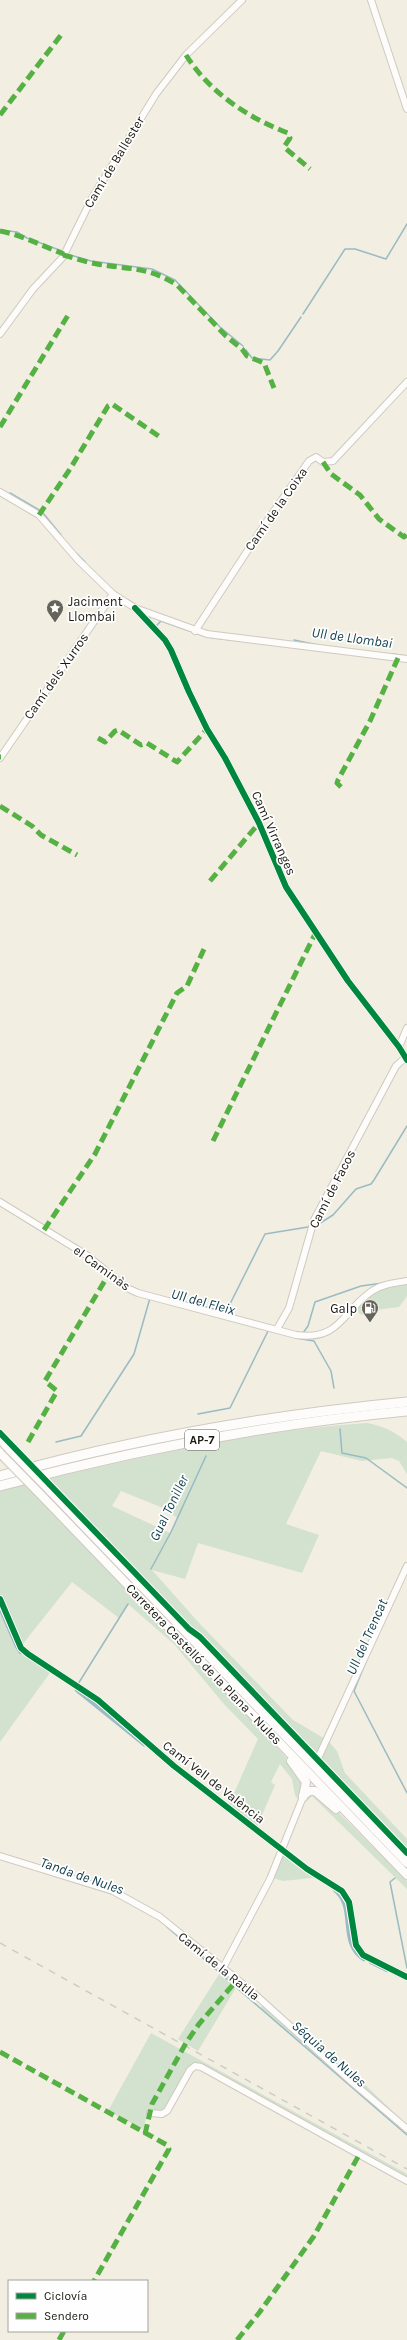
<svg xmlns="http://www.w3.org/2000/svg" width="407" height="2340" viewBox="0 0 407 2340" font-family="Karla,sans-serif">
<rect width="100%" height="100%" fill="#f2eee1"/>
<g fill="#d3e1cf" fill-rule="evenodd">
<path d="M407 1281V1296L399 1307 368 1311 362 1315 353 1309 372 1291Z"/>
<path d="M367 1423C383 1426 394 1431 407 1442V1474L399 1461 392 1458 362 1461 321 1451 286 1524 319 1535 302 1573 198 1543 185 1579 152 1570 199 1623 293 1720 327 1740 337 1751 345 1773 407 1839V1852L202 1637 189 1628 46 1479C152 1455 258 1430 367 1423ZM121 1491 168 1510 169 1513 178 1518 170 1533 112 1506Z"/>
<path d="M25 1482 208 1672 293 1765 309 1792 331 1805 407 1881V1889L312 1796 306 1802 301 1800 300 1802 295 1795 292 1779 280 1764 271 1782 275 1785 256 1829 228 1807 258 1739 223 1703 174 1644 128 1604 119 1618 72 1582 22 1645 21 1648 52 1670 0 1742V1489Z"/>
<path d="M187 1629 198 1637 407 1854V1860Z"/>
<path d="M281 1848 320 1877 283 1881 270 1877Z"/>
<path d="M227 1966 280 2014 317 2042 312 2047 356 2086 361 2081 407 2125V2134L261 2008 264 2003 240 1981 198 2051 178 2039 223 1968Z"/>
<path d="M151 2033 407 2174V2184L196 2068 191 2072 165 2117 147 2115 143 2129 108 2111Z"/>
</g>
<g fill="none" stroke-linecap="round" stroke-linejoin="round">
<g stroke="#98bbc4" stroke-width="1.5">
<path d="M0 230 17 232 27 238 62 251"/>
<path d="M67 254 91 261 152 269 175 280 220 327 243 346"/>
<path d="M303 314 345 249H355L386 259 407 224"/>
<path d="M246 350 252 358 270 360 278 351 301 317"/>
<path d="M10 493 41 511"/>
<path d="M43 513 61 535"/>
<path d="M76 553 85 562"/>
<path d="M128 600 136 605"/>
<path d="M147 616 156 626 161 621 207 637 274 645"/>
<path d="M294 640 318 645"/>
<path d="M393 654 407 656"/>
<path d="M0 1205 46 1234"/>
<path d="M314 1227 333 1215 356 1189 371 1184 374 1180 407 1126"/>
<path d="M163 1297 223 1311 227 1310 265 1234 308 1227"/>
<path d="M303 1333 308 1326 315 1302 361 1286 383 1283"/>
<path d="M296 1338 314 1341 331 1371 334 1388"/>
<path d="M198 1414 230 1408 269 1329"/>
<path d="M340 1429 342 1453 366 1458 407 1488"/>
<path d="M56 1442 81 1436 134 1354 150 1298"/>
<path d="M151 1569 171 1532 206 1456"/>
<path d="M367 1659 354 1691 407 1793"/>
<path d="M78 1684 128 1604"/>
<path d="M42 1872 113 1894"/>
<path d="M395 1878 390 1882 407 1968"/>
<path d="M167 1927 228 1980"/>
<path d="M237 1988 407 2135"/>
</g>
<g stroke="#98bbc4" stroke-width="4.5">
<path d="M0 1607 17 1646 21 1652"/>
<path d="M77 1690 144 1744"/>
<path d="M335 1890C357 1907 338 1943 364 1959"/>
<path d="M371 1962 387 1970"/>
</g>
<g stroke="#cecac1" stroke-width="8">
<g id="minor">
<path d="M371 0 407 109"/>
<path d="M0 334 33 289 63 257 92 198 156 94 186 55 242 0"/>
<path d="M0 492 39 515 78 560 113 594 135 608 207 634 407 659"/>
<path d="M135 608 165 640 171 650 189 692 207 729 225 758 259 823 286 887 348 981 399 1047 407 1060"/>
<path d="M195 631 265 524 309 461 316 457 323 462 333 461 407 382"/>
<path d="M0 758 113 594"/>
<path d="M399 1047 407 1028"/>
<path d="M0 1202 88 1256 127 1288 138 1293 296 1335C341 1341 342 1311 372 1291 382 1284 395 1283 407 1281"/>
<path d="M277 1329 289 1308 314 1220 396 1066 405 1058"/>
<path d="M0 1599 21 1648 28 1654 98 1700 174 1766 307 1869 342 1891 349 1902 356 1945 363 1955 407 1977"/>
<path d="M319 1756 407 1566"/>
<path d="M0 1856 113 1891 160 1917 248 1988 352 2082 407 2129"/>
<path d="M223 1968 270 1879 303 1797"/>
<path d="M150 2113 162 2114 167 2111 190 2070 195 2066 201 2067 407 2181"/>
</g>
</g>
<g stroke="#cecac1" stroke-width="10">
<g id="major">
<path d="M0 1439 10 1450"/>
<path d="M54 1495 407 1863"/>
<path d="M44 1498 407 1875"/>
<path d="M291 1761 306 1782 303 1797"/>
<path d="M303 1796 309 1791H315L336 1809"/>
</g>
</g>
<g stroke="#cecac1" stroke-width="11">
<g id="highway">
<path d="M0 1476C132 1439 270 1415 407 1402"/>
<path d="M0 1486C133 1450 270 1424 407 1411"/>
</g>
</g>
<use href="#minor" stroke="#fdfcfa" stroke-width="6"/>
<use href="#major" stroke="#fdfcfa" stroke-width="8"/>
<use href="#highway" stroke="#fdfcfa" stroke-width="9"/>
<path stroke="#cdccc8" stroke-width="1.5" stroke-dasharray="7 7" stroke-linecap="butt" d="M0 1943 407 2169"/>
<g stroke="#cecac1" stroke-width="10" stroke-linecap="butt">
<g id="major-bridge">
<path d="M10 1450 54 1495"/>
<path d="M0 1453 44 1498"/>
</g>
</g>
<use href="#major-bridge" stroke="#fdfcfa" stroke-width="8"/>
<g stroke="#55b144" stroke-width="5" stroke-dasharray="10 5" stroke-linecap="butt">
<path d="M186 55C209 92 248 118 288 133L290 138 284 147 310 169"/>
<path d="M0 115 61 35"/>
<path d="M0 231C22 235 42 246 64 254"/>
<path d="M63 255C74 258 86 262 97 264 130 270 147 266 177 285L226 336 242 349 247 356 264 363 274 388"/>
<path d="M0 427 70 312"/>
<path d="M323 462 331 474 360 495 379 519 404 537 407 534"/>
<path d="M39 515 70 469 108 406 112 404 160 437"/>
<path d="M98 738 105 742 115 731 118 730 141 745 147 743 177 762 207 729"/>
<path d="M0 757H1"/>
<path d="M341 787 337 783 338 780 370 721 398 658"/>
<path d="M0 806 32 826 41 835 77 855"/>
<path d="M210 881 259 823"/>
<path d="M213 1141 316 932"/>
<path d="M44 1230 95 1154 177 993 187 986 204 949"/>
<path d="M28 1442 57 1391 45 1381 110 1272"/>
<path d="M0 2052 167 2145 169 2149 94 2281"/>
<path d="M145 2134 152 2104 186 2043 199 2024 238 1979"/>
<path d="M59 2340 64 2331"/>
<path d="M237 2340 259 2313 314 2236 359 2155"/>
</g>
<g stroke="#fefefe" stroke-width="8">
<g id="cycleway">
<path d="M135 608 165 640 171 650 189 692 207 729 225 758 259 823 286 887 348 981 399 1047 407 1060"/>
<path d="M0 1433 189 1629 200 1637 407 1853"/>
<path d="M0 1599 21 1648 28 1654 98 1700 174 1766 307 1869 342 1891 349 1902 356 1945 363 1955 407 1977"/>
</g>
</g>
<use href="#cycleway" stroke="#00873e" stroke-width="6"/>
</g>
<defs>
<g id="sight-pin" transform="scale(0.9)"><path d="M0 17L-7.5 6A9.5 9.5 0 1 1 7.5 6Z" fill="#666359" stroke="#fefefe"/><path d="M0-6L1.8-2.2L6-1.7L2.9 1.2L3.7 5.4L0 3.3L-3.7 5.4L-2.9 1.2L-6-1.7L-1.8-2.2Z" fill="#fff"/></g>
<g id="fuel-pin" transform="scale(0.9)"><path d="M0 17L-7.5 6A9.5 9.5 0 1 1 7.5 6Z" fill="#666359" stroke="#fefefe"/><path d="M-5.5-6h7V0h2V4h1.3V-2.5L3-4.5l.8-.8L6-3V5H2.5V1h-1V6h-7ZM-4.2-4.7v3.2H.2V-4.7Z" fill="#fff"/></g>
</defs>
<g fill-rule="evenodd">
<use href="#sight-pin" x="55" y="608"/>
<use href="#fuel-pin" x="370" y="1308"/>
</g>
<g text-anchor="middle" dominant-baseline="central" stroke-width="3.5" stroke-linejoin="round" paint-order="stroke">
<rect fill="#fefefe" stroke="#5f5d57" stroke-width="1" x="185" y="1430" width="34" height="20" rx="3"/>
<g font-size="12" font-weight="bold" fill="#1b1810">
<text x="202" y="1440">AP-7</text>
</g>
<g font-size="13" fill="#1b1810" stroke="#fefefe">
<text transform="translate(114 162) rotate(-59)">Camí de Ballester</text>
<text transform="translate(276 509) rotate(-55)">Camí de la Coixa</text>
<text transform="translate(56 676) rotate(-55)">Camí dels Xurros</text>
<text transform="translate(274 833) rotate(66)">Camí Virranges</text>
<text transform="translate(332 1189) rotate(-63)">Camí de Facos</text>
<text transform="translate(102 1268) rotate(36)">el Caminàs</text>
<text transform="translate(204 1664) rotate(46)">Carretera Castelló de la Plana - Nules</text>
<text transform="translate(214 1782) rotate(38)">Camí Vell de València</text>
<text transform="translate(219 1966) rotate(39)">Camí de la Ratlla</text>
</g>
<g font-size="13" fill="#1b1810" stroke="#fefefe" text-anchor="start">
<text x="68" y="601">Jaciment<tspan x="68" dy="15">Llombai</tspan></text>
<text x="357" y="1308" text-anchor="end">Galp</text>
</g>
<g font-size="14" font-style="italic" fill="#0c3b49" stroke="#fefefe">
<text transform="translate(352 638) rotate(8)">Ull de Llombai</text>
<text transform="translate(203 1302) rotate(15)">Ull del Fleix</text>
<text transform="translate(169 1508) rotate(-64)">Gual Toniller</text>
<text transform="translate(367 1637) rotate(-66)">Ull del Trencat</text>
<text transform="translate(82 1876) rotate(19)">Tanda de Nules</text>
<text transform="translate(329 2054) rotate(41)">Séquia de Nules</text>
</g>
</g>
<rect x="8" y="2280" width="140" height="52" fill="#fefefe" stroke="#a3a29f"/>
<rect x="16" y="2293" width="20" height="6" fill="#00873e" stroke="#a3a29f"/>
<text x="44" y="2300" font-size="12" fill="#1b1810">Ciclovía</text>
<rect x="16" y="2313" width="20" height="6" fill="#55b144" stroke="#a3a29f"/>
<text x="44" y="2320" font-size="12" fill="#1b1810">Sendero</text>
</svg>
